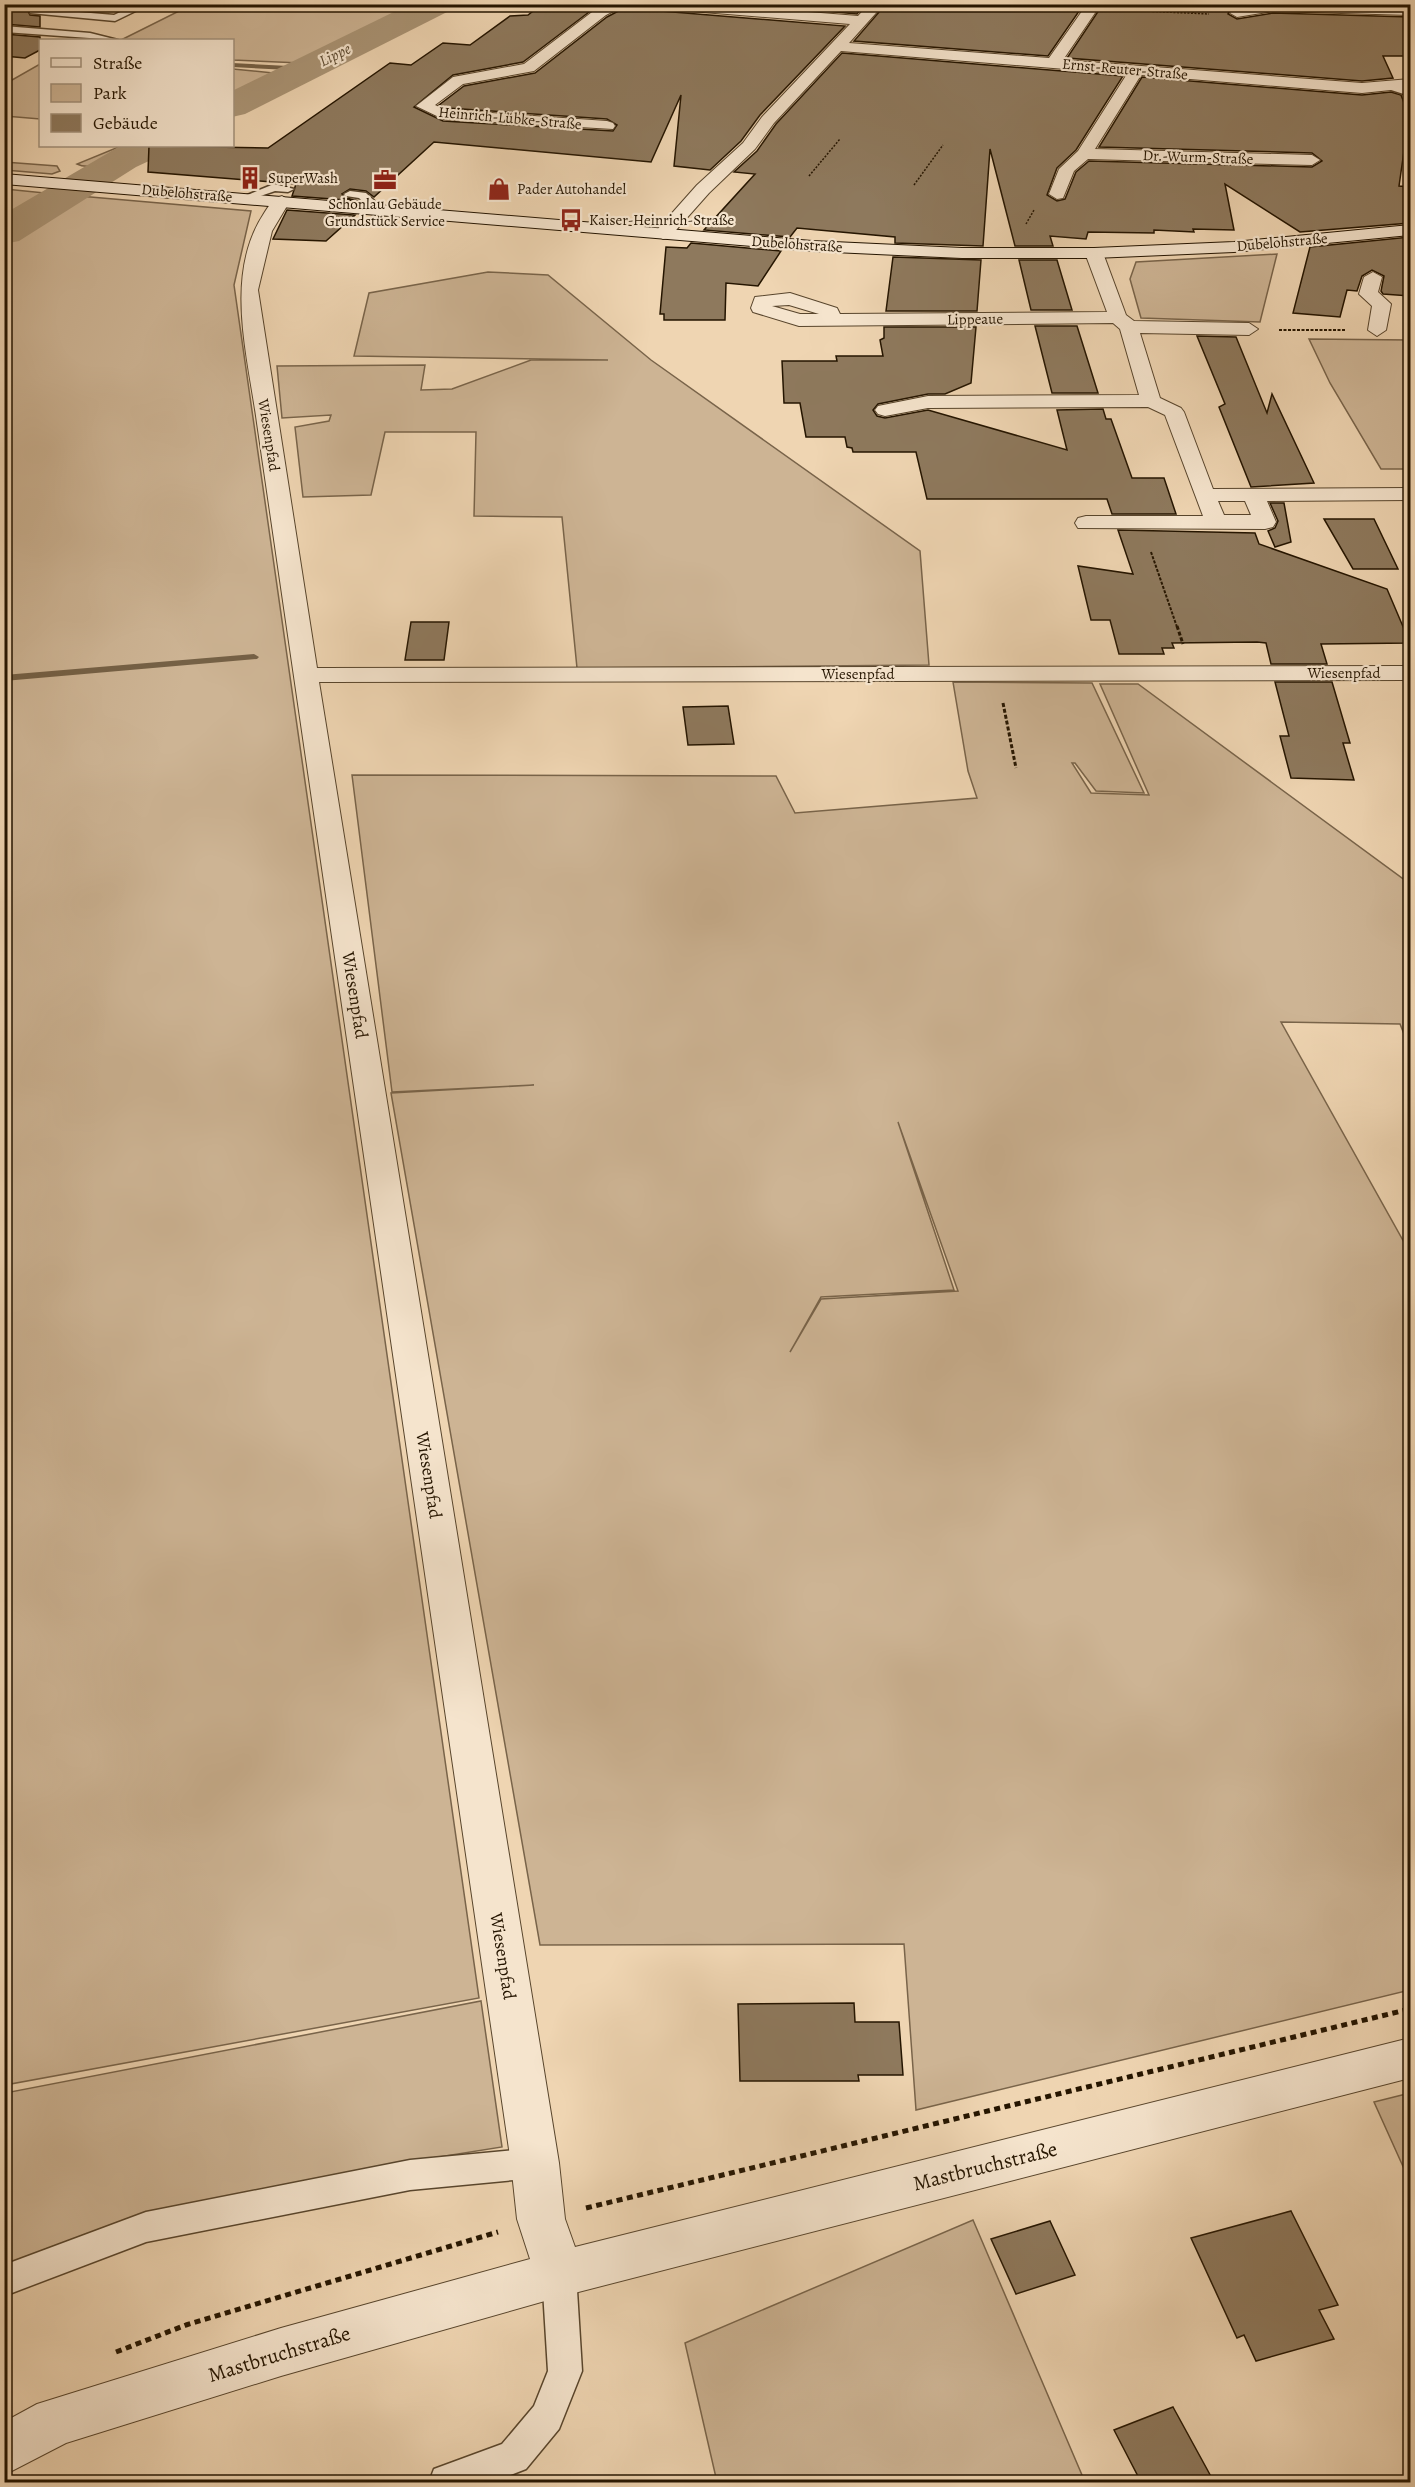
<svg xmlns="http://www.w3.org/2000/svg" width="1415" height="2487" viewBox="0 0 1415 2487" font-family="Alegreya,serif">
<rect width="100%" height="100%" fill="#efd5b2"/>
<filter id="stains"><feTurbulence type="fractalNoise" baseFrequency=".00333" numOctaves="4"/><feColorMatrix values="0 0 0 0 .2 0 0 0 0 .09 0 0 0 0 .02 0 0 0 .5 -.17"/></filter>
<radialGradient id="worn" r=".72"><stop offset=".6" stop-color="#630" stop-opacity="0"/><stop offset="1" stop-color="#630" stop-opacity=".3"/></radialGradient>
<g fill="#cdb494" stroke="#79644a" stroke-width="1.5" fill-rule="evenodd">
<path d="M193 4H414V5L301 63 233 60 232 40H121Z"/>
<path d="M40 64V119L5 116V84Z"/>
<path d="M233 69 283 74 233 99Z"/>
<path d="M121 146H136C120 153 94 173 77 164Z"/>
<path d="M4 162 57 166 60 171 52 174 5 170Z"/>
<path d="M5 189 45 193 5 219Z"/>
<path d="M79 196 251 211 234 285 479 1998 5 2085 4 244Z"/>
<path d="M1277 254 1260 322 1141 318 1130 279 1136 262Z"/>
<path d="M488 272 548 275 651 360 920 551 929 665 577 668 562 517 474 516 476 432H385L371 495 303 497 295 427 329 421 331 415 282 418 277 366 425 365 421 390 452 389 531 360H608L354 356 369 293Z"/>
<path d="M1309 339 1410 340V469H1381L1330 383Z"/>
<path d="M953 682 1092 683 1144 793 1096 791 1075 763H1072L1091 793 1149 795 1100 684H1138L1410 884V1049L1400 1024 1281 1022 1410 1253V1990L916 2110 904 1944 540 1945 391 1093 534 1085 392 1092 352 775 776 776 795 813 977 798 968 771ZM898 1122 958 1291 821 1299 790 1352 821 1297 954 1290Z"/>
<path d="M481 2001 502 2147 414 2161 5 2269V2093Z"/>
<path d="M1410 2093V2182L1374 2102Z"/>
<path d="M973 2220 1085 2482H717L685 2343Z"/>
</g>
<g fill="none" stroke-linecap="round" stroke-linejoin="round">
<g fill="#756146" fill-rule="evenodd">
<path d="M232 63 308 67 311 69 308 71 232 67Z"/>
<path d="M254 654 259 657 257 659 4 681V675Z"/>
</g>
<g fill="#aa9475" fill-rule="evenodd">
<path d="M410 4H453L449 11 245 114 232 117V91Z"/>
<path d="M120 146H169L164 154 136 167 19 241 4 244V214Z"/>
</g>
</g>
<g fill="#8e795d" stroke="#251500" stroke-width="1.5">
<path d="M542 4 597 6 523 62 453 75 414 107 443 121 613 131 617 125 607 119 447 108 439 105 464 86 535 73 607 17 624 8 845 26 760 115 741 141 710 170 674 166 681 95 651 162 434 142 374 197 366 191 350 189 342 194 346 198 359 201 292 196 296 184 148 172 149 146 268 148 390 63 411 65 443 43 470 45 510 16 528 15Z"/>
<path d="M794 4H865L857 14 790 8Z"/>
<path d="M886 4H1084L1048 56 854 41Z"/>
<path d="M1103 4H1249L1230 9 1228 14 1237 19 1273 13 1410 17V56H1383L1393 78 1362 81 1067 58Z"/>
<path d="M13 9 28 11 30 15 40 16V27L4 24V14Z"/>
<path d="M4 34 40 37V50L25 58 4 56Z"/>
<path d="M842 53 1123 76 1076 150 1057 168 1047 195 1057 201 1065 199 1076 172 1089 161 1312 167 1322 161 1312 153 1099 147 1142 77 1362 95 1391 92 1401 95 1409 116 1399 186 1410 187V223L1300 232 1225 184 1234 230 1193 229 1194 232 1154 230V233L1088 232 1086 239 1050 236 1053 246H1015L990 149 983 246 895 243V237L797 228 790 237 704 230 755 174 734 172 757 151 776 124Z"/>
<path d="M287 210 355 215 326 241 273 239Z"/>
<path d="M1410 237V296L1383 294 1381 291 1384 276 1372 270 1362 276 1357 291 1347 290 1340 317 1293 313 1310 247Z"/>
<path d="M691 243 781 251 758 286 726 283 725 320H664V314H660L666 247 687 248Z"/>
<path d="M893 257 981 260 977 311H886Z"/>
<path d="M1019 260H1057L1072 310H1031Z"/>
<path d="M1035 326H1077L1098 393H1052Z"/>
<path d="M884 327H976L971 383 945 394H928L878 404 873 410 877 416 885 418 928 410 1067 450 1057 410 1103 409 1106 419H1111L1132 478H1164L1176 514H1112L1107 499H927L916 452H853L852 448 847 447 845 437H806L800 403H784L782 361H837L836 356H883L880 340 884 338Z"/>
<path d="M1197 336 1236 337 1267 413 1272 394 1314 483 1251 487 1219 407 1225 404Z"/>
<path d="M1270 503H1284L1291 542 1275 547 1268 531 1275 528 1278 521Z"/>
<path d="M1324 519H1374L1398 569H1353Z"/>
<path d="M1118 530 1255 533 1259 544 1387 589 1410 643 1321 644 1327 664H1271L1266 643 1257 642 1172 643 1174 648H1162L1164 654H1119L1110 620H1091L1078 566 1133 574Z"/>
<path d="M411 622H449L444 660H405Z"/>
<path d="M1275 682H1332L1350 743H1343L1354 780 1291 778 1280 736H1289Z"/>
<path d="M728 706 734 744 688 745 683 707Z"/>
<path d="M854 2003 855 2022H899L903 2075H858L859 2081H740L738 2004Z"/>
<path d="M1291 2211 1338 2305 1319 2310 1334 2339 1256 2361 1244 2335 1237 2338 1191 2238Z"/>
<path d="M1050 2221 1075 2275 1016 2294 991 2239Z"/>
<path d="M1173 2407 1214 2482H1141L1114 2430Z"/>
</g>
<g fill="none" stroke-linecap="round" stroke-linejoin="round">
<g stroke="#58452c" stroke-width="3">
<g id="lane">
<path d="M38 4H50L44 9 114 15 137 4H150L115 21 30 13V9Z"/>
<path d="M4 26 90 33 118 40 4 32Z"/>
<path d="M1392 84 1410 90V96L1388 89 1387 87Z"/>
<path d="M274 184 294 189 288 192 275 191 246 201 240 198Z"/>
<path d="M350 191 366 193 383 209 373 211 359 198 346 196 344 194Z"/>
<path d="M535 2148 546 2153 551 2163 546 2173 535 2178 410 2190 146 2242 4 2296V2265L146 2212 410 2160Z"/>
<path d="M559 2258 571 2263 576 2274 582 2371 559 2429 526 2469 493 2482H429L434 2469 502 2444 534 2406 548 2371 542 2274 547 2263Z"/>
</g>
</g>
<g stroke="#58452c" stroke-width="2">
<g id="street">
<path d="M4 4H18L4 12Z"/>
<path d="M607 4H627L606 15 534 71 463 84 435 105 446 110 607 121 613 123 615 126 613 129 443 119 416 106 453 77 524 64 596 9Z"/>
<path d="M647 4H711L858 16 869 4H884L849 43 1049 58 1087 4H1101L1063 60 1362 83 1410 79V88L1362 93 1141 75 1095 149 1312 155 1320 160 1312 165 1088 159 1074 171 1063 198 1057 199 1049 194 1059 169 1078 151 1127 74 841 51 774 123 755 149 709 193 669 238 663 239 654 234 657 230 697 185 743 143 762 117 850 24 654 8Z"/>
<path d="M1263 4 1410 7V15L1273 11 1237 17 1230 13 1232 10Z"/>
<path d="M282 196 290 201 272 231 258 290 317 668 1410 666V680L319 682 559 2163 565 2219 575 2247 1410 2038V2078L559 2297 281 2376 66 2443 4 2475V2422L37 2404 281 2328 530 2259 517 2219 511 2163 257 423C248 356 224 276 263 215 268 207 273 198 282 196Z"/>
<path d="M1094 248 1103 253 1126 315 1134 321 1249 323 1258 329 1249 335 1140 333 1160 398 1181 408 1184 412 1213 489 1410 488V500L1267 501 1276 522 1273 527 1265 529 1078 528 1075 523 1078 518 1086 516H1203L1165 415 1148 407 928 408 885 416 878 414 875 410 878 406 928 396 1139 395 1120 329 1113 323 799 326 753 312 751 308 755 297 790 293 837 308 840 314 1107 312 1085 253ZM789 305 819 314H800L772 306ZM1218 501H1245L1251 515H1224Z"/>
<path d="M1373 272 1382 277 1378 292 1391 304 1386 330 1377 336 1368 330 1372 306 1359 294 1364 277Z"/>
</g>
</g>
<g stroke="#251500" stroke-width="2">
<path id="secondary" d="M4 174 812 241 962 248H1094L1234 242 1410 225V235L1234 252 1094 258H962L812 251 4 184Z"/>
</g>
<g stroke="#251500" stroke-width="1.5" stroke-dasharray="2 1.5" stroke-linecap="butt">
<path d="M1193 4V14"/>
<path d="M1121 10 1209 14"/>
<path d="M809 176 840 139"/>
<path d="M914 185 943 145"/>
<path d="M1026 224 1034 210"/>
</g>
<g stroke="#251500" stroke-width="2" stroke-dasharray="3 1.5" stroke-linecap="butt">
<path d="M1279 330H1346"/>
<path d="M1151 552 1177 627"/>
</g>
<g stroke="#251500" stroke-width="3" stroke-dasharray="4 2" stroke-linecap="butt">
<path d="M1177 626 1183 644"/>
<path d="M1003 703 1016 768"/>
</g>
<g stroke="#251500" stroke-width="5" stroke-dasharray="6 4.5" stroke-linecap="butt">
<path d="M586 2208 1410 2009"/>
<path d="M116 2352 186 2325 498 2232"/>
</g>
<use href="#lane" fill="#f5e4cd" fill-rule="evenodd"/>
<use href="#street" fill="#f5e4cd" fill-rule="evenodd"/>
<use href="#secondary" fill="#f5e4cd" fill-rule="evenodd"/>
</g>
<defs>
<g id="building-bare" transform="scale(1.8)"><path d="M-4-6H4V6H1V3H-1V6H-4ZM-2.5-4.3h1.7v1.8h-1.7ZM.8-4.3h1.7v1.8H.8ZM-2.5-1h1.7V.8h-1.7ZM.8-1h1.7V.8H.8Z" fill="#8f2418" stroke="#f5e4cd" stroke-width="2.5" paint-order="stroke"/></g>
<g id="office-bare" transform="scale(1.8)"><path d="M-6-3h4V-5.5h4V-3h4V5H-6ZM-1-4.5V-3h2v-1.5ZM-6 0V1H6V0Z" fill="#8f2418" stroke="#f5e4cd" stroke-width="2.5" paint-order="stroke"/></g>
<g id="shop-bare" transform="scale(1.8)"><path d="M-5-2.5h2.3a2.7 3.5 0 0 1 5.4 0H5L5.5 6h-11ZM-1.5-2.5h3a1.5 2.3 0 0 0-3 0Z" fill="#8f2418" stroke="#f5e4cd" stroke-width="2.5" paint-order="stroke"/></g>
<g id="bus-bare" transform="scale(1.8)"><path d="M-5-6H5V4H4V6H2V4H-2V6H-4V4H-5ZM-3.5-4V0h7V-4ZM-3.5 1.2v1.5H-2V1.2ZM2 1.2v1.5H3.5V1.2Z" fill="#8f2418" stroke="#f5e4cd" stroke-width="2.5" paint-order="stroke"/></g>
</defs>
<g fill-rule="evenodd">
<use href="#building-bare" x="250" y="178"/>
<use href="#office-bare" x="385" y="180"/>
<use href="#shop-bare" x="499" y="189"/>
<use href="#bus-bare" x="571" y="220"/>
</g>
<g text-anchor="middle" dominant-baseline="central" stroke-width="4.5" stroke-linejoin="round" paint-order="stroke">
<g font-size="15" fill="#251500" stroke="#f5e4cd">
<text transform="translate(1125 69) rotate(5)">Ernst-Reuter-Straße</text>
<text transform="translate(510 118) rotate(5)">Heinrich-Lübke-Straße</text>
<text transform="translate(1198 157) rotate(2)">Dr.-Wurm-Straße</text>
<text transform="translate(187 193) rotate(5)">Dubelohstraße</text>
<text transform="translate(1282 242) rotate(-5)">Dubelohstraße</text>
<text transform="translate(797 244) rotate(4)">Dubelohstraße</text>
<text transform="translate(975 319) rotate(-1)">Lippeaue</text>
<text transform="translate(269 435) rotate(81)">Wiesenpfad</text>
<text x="1344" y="673">Wiesenpfad</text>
<text x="858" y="674">Wiesenpfad</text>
</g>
<g font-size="15" fill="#251500" stroke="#f5e4cd" text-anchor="start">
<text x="268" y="178">SuperWash</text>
<text x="517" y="189">Pader Autohandel</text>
<text x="385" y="204" text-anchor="middle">Schonlau Gebäude<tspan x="385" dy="17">Grundstück Service</tspan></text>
<text x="589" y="220">Kaiser-Heinrich-Straße</text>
</g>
<g font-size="16" font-style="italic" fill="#5a482f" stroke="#f5e4cd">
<text transform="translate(335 55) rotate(-26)">Lippe</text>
</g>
<g font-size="18" fill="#251500" stroke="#f5e4cd">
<text transform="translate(355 995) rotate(81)">Wiesenpfad</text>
<text transform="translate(429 1475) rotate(81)">Wiesenpfad</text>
<text transform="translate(503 1956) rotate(81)">Wiesenpfad</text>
</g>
<g font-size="21" fill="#251500" stroke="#f5e4cd">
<text transform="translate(985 2166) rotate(-14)">Mastbruchstraße</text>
<text transform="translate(279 2354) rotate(-17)">Mastbruchstraße</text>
</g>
</g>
<rect width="1415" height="2487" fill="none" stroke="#efd5b2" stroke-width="24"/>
<rect x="6" y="6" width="1403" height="2475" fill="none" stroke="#251500" stroke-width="3"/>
<rect x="12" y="12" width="1391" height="2463" fill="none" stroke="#251500" stroke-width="1.5"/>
<rect x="39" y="39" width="195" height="108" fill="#f5e4cd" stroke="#a2917b" stroke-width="1.5"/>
<rect x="51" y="58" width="30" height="9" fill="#f5e4cd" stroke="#a2917b" stroke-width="1.5"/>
<text x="93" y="69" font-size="18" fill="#251500">Straße</text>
<rect x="51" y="84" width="30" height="18" fill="#cdb494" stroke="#a2917b" stroke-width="1.5"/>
<text x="93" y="99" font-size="18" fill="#251500">Park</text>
<rect x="51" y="114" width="30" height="18" fill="#8e795d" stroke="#a2917b" stroke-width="1.5"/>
<text x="93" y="129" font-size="18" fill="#251500">Gebäude</text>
<rect width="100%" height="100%" filter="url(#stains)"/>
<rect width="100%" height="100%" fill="url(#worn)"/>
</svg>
